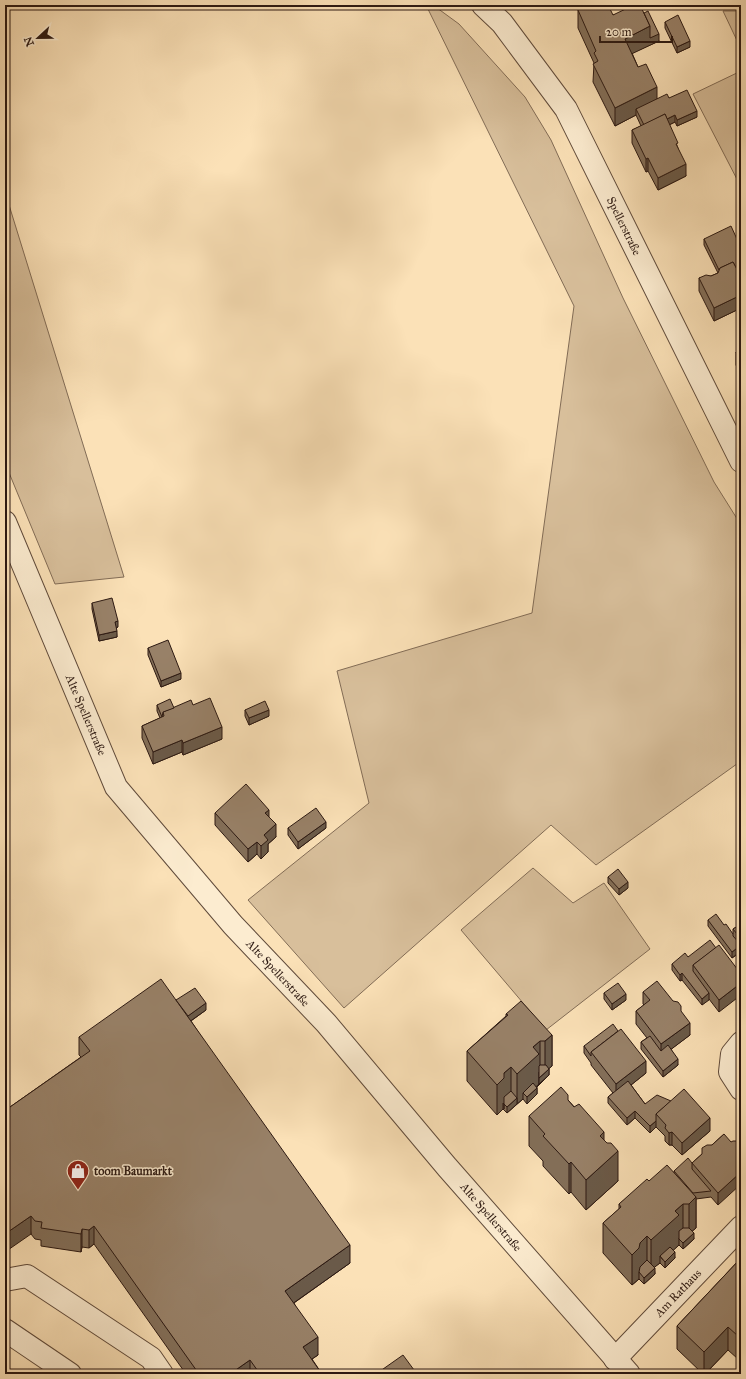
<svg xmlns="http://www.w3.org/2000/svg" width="746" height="1379" viewBox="0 0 746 1379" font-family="'IM FELL Great Primer',serif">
<rect width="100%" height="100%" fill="#fbe1b7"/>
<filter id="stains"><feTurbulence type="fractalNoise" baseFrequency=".005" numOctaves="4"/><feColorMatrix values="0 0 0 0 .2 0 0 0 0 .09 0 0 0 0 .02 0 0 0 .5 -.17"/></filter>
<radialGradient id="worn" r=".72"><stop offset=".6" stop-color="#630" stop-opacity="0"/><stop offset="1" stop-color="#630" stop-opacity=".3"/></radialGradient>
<g fill="#d8bf9b" stroke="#826c56">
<path d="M426 5H433L459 24 525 97 551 140 623 298 714 482 741 525V761L596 865 551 825 344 1008 248 900 369 803 337 671 532 613 574 306Z"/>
<path d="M723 11H741V49Z"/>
<path d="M741 71V187L693 94Z"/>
<path d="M5 192 124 577 55 584 5 463Z"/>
<path d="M533 868 573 903 604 883 650 949 546 1030 461 930Z"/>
</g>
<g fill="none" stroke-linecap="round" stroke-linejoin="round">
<g stroke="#604b3b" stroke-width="24">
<g id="minor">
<path d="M483 5 502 23 566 109 741 461"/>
<path d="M5 522 116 787 233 925 326 1023 447 1167 629 1374"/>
<path d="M741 1043 732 1054 730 1072 741 1089"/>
<path d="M5 1280 27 1276 151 1358 162 1374"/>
<path d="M5 1330 70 1374"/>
<path d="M615 1359 741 1227"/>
</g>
</g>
<use href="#minor" stroke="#fcecd0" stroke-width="22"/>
</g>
<g fill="#836f59" stroke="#2c1912">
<path d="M578 10 613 15 644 13 659 41 632 53 638 67 657 99 669 98 697 117 677 126 675 122 669 125 678 148 686 176 658 190 648 171 646 172 632 143V130L641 126 636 115 615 126 593 82 594 63 578 28Z"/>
<path d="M665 22 690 47 677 53 665 28Z"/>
<path d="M704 239 741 248V308L714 321 699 291V278L711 276 718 273 704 245Z"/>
<path d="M741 350V375L736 365V352Z"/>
<path d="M92 603 118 627 116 628 117 637 99 641 92 609Z"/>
<path d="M148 648 181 679 161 687 148 655Z"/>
<path d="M157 705 174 708 193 705 222 739 183 755 182 752 153 764 142 738V726L160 718 157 711Z"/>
<path d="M245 710 269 716 249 725 245 716Z"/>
<path d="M215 813 269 817 276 837 268 844V852L261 859 257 854 248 862 215 825Z"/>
<path d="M288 828H326L298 849 288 835Z"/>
<path d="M608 877 628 888 619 895 608 883Z"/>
<path d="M708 920 724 925 733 934V929L741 924V952L732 958 708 926Z"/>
<path d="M716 948 741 974 719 1012 709 999 702 1005 682 980 680 981 672 970V964L688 957Z"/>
<path d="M643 992 681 1012 690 1035 671 1049 678 1065 663 1077 641 1049V1042L647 1038 636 1024V1011L644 1005 643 1004Z"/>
<path d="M604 993 626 1000 612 1010 604 999Z"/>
<path d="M176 1000 206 1010 191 1021 350 1263 294 1303 318 1355 312 1359 322 1374H186L94 1244 89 1248 82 1247 81 1252 41 1246V1240L35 1239 31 1234 10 1107 81 1057 79 1055V1037Z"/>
<path d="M506 1014 552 1035V1066L549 1068V1075L537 1087V1094L527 1104 523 1099 507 1113 503 1109 497 1115 467 1081V1051L506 1016Z"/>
<path d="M584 1046 646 1073 631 1085 645 1104 710 1131 682 1155 672 1145H669L665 1141V1136L656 1127 650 1133 635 1118 627 1125 608 1103V1097L613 1093 591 1065V1063L584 1053Z"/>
<path d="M568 1100 604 1140 618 1181 586 1210 571 1192 569 1194 543 1166V1161L529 1146V1116Z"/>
<path d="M741 1114V1126L738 1123V1116Z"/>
<path d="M724 1134 718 1205 711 1197 696 1199V1228L692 1231 694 1239 683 1249 679 1245 674 1249 673 1250 675 1258 665 1268 660 1263 654 1267 655 1274 644 1284 639 1279 632 1285 603 1253V1223L619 1209V1204L649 1181 674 1173V1171L692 1163Z"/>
<path d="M741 1258V1355L738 1359 728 1350 705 1374H703L677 1349V1326Z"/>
</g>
<g fill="#6a5a49" stroke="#2c1912">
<path d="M650 26 659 34V41L625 57V39Z"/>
<path d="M690 41V47L677 53V47Z"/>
<path d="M657 87V105L636 109V115L615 126V108Z"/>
<path d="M697 111V117L677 126V120Z"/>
<path d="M675 115V122L646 136V130Z"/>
<path d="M648 158V171L646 172V159Z"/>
<path d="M686 164V176L658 190V178Z"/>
<path d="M741 295V308L714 321V308Z"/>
<path d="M118 621V627L115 628V622Z"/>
<path d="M117 631V637L99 641V635Z"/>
<path d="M9 671V694L5 697V675Z"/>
<path d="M181 673V679L161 687V681Z"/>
<path d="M269 710V716L249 725V718Z"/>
<path d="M222 727V739L183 755V743Z"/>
<path d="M182 740V752L153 764V752Z"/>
<path d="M269 810V822L265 813Z"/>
<path d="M326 822V828L298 849V842Z"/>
<path d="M276 824V837L268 844V852L261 859V846L264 835Z"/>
<path d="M257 842V854L248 862V849Z"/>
<path d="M628 882V888L619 895V889Z"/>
<path d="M741 945V951L732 958V952Z"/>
<path d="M682 973V980L680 981V975Z"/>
<path d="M741 983V995L719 1012V1000Z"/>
<path d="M709 993V1000L702 1005V999Z"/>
<path d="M626 994V1000L612 1010V1004Z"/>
<path d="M206 1003V1010L182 1027V1020Z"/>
<path d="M690 1023V1035L661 1057V1044Z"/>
<path d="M552 1035V1066L545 1072V1041Z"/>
<path d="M540 1041V1071L539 1072V1084L526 1096 523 1093V1099L517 1104V1074L533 1047Z"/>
<path d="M678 1059V1065L663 1077V1071Z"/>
<path d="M646 1061V1073L616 1097V1084Z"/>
<path d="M511 1067V1098L504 1104V1109V1104L503 1103V1109L497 1115V1085L504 1073Z"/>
<path d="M549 1069V1075L539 1084V1078Z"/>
<path d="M537 1088V1094L527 1104V1097Z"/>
<path d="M517 1098V1104L507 1113V1107Z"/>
<path d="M635 1111V1118L627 1125V1118Z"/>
<path d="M710 1118V1131L682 1155V1143Z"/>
<path d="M656 1121V1127L650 1133V1126Z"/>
<path d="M604 1132V1162L600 1136Z"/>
<path d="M672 1132V1145H669V1133Z"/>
<path d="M618 1151V1181L586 1210V1180Z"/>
<path d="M571 1162V1192L569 1194V1164Z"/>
<path d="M741 1172V1184L718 1205V1193Z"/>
<path d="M696 1197V1228L689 1234V1204Z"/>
<path d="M683 1204V1234L679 1238V1245L663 1260 660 1256V1263L651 1270V1240L675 1211Z"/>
<path d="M31 1216V1234L5 1252V1234Z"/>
<path d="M94 1226V1244L89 1248V1230Z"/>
<path d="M82 1229V1247L81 1252V1234Z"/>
<path d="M694 1233V1239L683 1249V1243Z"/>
<path d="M647 1236V1266L639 1272V1279L632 1285V1255L640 1243Z"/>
<path d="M350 1245V1263L285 1309V1291Z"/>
<path d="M675 1252V1258L665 1268V1262Z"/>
<path d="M655 1268V1274L644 1284V1278Z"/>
<path d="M728 1327V1350L705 1374H704V1352Z"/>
<path d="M741 1332V1355L738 1359V1336Z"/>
<path d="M318 1337V1355L303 1365V1347Z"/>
<path d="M250 1360V1374H230Z"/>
</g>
<g fill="#988168" stroke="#2c1912">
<path d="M588 5H608L613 15 634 5H640L650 26 625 39 638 67 646 64 657 87 615 108 593 64 598 61 594 53 596 51 578 10Z"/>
<path d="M648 11 659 34 650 38V26L644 13Z"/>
<path d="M678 15 690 41 677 47 665 22Z"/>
<path d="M687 90 697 111 677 120 675 115 667 119 665 114 644 125 636 109 667 94 669 98Z"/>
<path d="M665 114 678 143 676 144 686 164 658 178 648 158 646 159 632 130Z"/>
<path d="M731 226 741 248V277L733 262 720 268 719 270 704 239Z"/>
<path d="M733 262 741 277V295L714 308 699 278 706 275 711 276 718 273 720 268Z"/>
<path d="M741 350V363L736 352Z"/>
<path d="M112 598 118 621 115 622 117 631 99 635 92 603Z"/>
<path d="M168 640 181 673 161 681 148 648Z"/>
<path d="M5 666 9 671 5 675Z"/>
<path d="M210 698 222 727 183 743 182 740 153 752 142 726 164 716 163 712 191 700 193 705Z"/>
<path d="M170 699 174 708 163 712 162 717 157 705Z"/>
<path d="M265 701 269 710 249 718 245 710Z"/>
<path d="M246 784 269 810 265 813 276 824 264 835 268 840 261 846 257 842 248 849 215 813Z"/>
<path d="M316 808 326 822 298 842 288 828Z"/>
<path d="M618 869 628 882 619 889 608 877Z"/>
<path d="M716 914 724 925 726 924 733 934V936L741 945 732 952 708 920Z"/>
<path d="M741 924V939L733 929Z"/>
<path d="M710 940 716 948 693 965V971L709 993 702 999 682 973 680 975 672 964 685 953 688 957Z"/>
<path d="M719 945 741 974V983L719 1000 693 965Z"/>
<path d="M161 979 350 1245 285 1291 318 1337 303 1347 322 1374H260L250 1360 230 1374H199L94 1226 89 1230 82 1229 81 1234 41 1228 42 1222 35 1221 31 1216 5 1234V1100L10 1107 90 1051 79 1037Z"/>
<path d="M657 981 673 1001 678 1002 681 1006V1011L690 1023 661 1044 636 1011 650 1000 643 992Z"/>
<path d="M618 983 626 994 612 1004 604 993Z"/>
<path d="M195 988 206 1003 188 1016 176 1000Z"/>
<path d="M521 1001 552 1035 545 1041H540L533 1047 539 1054 517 1074 511 1067 504 1073V1078L497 1085 467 1051 508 1015 506 1014Z"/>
<path d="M613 1024 618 1031 591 1052V1056L584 1046Z"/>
<path d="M621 1029 646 1061 616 1084 591 1052Z"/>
<path d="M650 1036 661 1051 668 1045 678 1059 663 1071 641 1042Z"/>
<path d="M540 1065H546L549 1069 539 1078V1066Z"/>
<path d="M628 1081 645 1104 657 1095 671 1101 656 1114V1121L650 1126 635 1111 627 1118 608 1097Z"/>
<path d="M533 1083 537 1088 527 1097 523 1093Z"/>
<path d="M561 1087 568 1095V1100L574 1107 579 1104 604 1132 600 1136 607 1143H611L618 1151 586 1180 571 1162 569 1164 543 1136 545 1134 529 1116Z"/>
<path d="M684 1089 710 1118 682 1143 672 1132 669 1133 665 1128 666 1125 656 1114Z"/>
<path d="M511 1091 517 1098 507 1107 504 1104V1097Z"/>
<path d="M741 1114V1120L738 1116Z"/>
<path d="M724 1134 731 1142 733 1141H738L741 1144V1172L718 1193 692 1163 702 1154V1148L707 1145H712Z"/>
<path d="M688 1158 692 1163V1169L711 1191 693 1193 674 1171Z"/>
<path d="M667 1165 696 1197 689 1204H683L675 1211 679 1215 651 1240 647 1236 640 1243 639 1248 632 1255 603 1223 621 1207 619 1204 647 1179 649 1181Z"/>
<path d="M683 1228H689L694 1233 683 1243 679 1239V1231Z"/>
<path d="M670 1247 675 1252 665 1262 660 1256Z"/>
<path d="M741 1258V1332L738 1336 728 1327 704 1352 677 1326Z"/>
<path d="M647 1260 655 1268 644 1278 639 1272 640 1267Z"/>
<path d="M403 1355 417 1374H376Z"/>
<path d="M449 1370 452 1374H444Z"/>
</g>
<defs>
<g id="shop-pin" transform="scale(1.15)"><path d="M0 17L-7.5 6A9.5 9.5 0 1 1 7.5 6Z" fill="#8f2418" stroke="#fcecd0"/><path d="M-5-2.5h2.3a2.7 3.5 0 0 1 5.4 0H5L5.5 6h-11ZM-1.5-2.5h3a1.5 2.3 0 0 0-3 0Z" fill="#fff"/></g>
</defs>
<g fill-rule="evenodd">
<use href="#shop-pin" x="78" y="1171"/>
</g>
<g text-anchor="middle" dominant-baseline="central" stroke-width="3" stroke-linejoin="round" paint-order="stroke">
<g font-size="12" fill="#2c1912" stroke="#fcecd0">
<text transform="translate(624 226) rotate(64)">Spellerstraße</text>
<text transform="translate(86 715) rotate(67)">Alte Spellerstraße</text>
<text transform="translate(278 973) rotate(47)">Alte Spellerstraße</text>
<text transform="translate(491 1217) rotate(49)">Alte Spellerstraße</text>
<text transform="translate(678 1293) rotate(-46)">Am Rathaus</text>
</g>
<g font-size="12" font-weight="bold" fill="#2c1912" stroke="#fcecd0" text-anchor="start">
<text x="94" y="1171">toom Baumarkt</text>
</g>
</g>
<rect width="746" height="1379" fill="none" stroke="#fbe1b7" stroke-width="20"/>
<rect x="6" y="6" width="734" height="1367" fill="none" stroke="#2c1912" stroke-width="2"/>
<rect x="10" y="10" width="726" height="1359" fill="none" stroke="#2c1912"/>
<g transform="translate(38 38) rotate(248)" stroke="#fcecd0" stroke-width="3" paint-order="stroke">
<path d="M0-3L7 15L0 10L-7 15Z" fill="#2c1912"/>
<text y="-6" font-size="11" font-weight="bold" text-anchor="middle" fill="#2c1912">N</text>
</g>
<path d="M600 36v6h72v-6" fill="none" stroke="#2c1912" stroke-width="2"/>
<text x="606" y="36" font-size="12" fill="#2c1912" stroke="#fcecd0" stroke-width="3" paint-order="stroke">20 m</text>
<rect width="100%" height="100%" filter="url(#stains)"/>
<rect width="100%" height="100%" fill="url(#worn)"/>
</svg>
